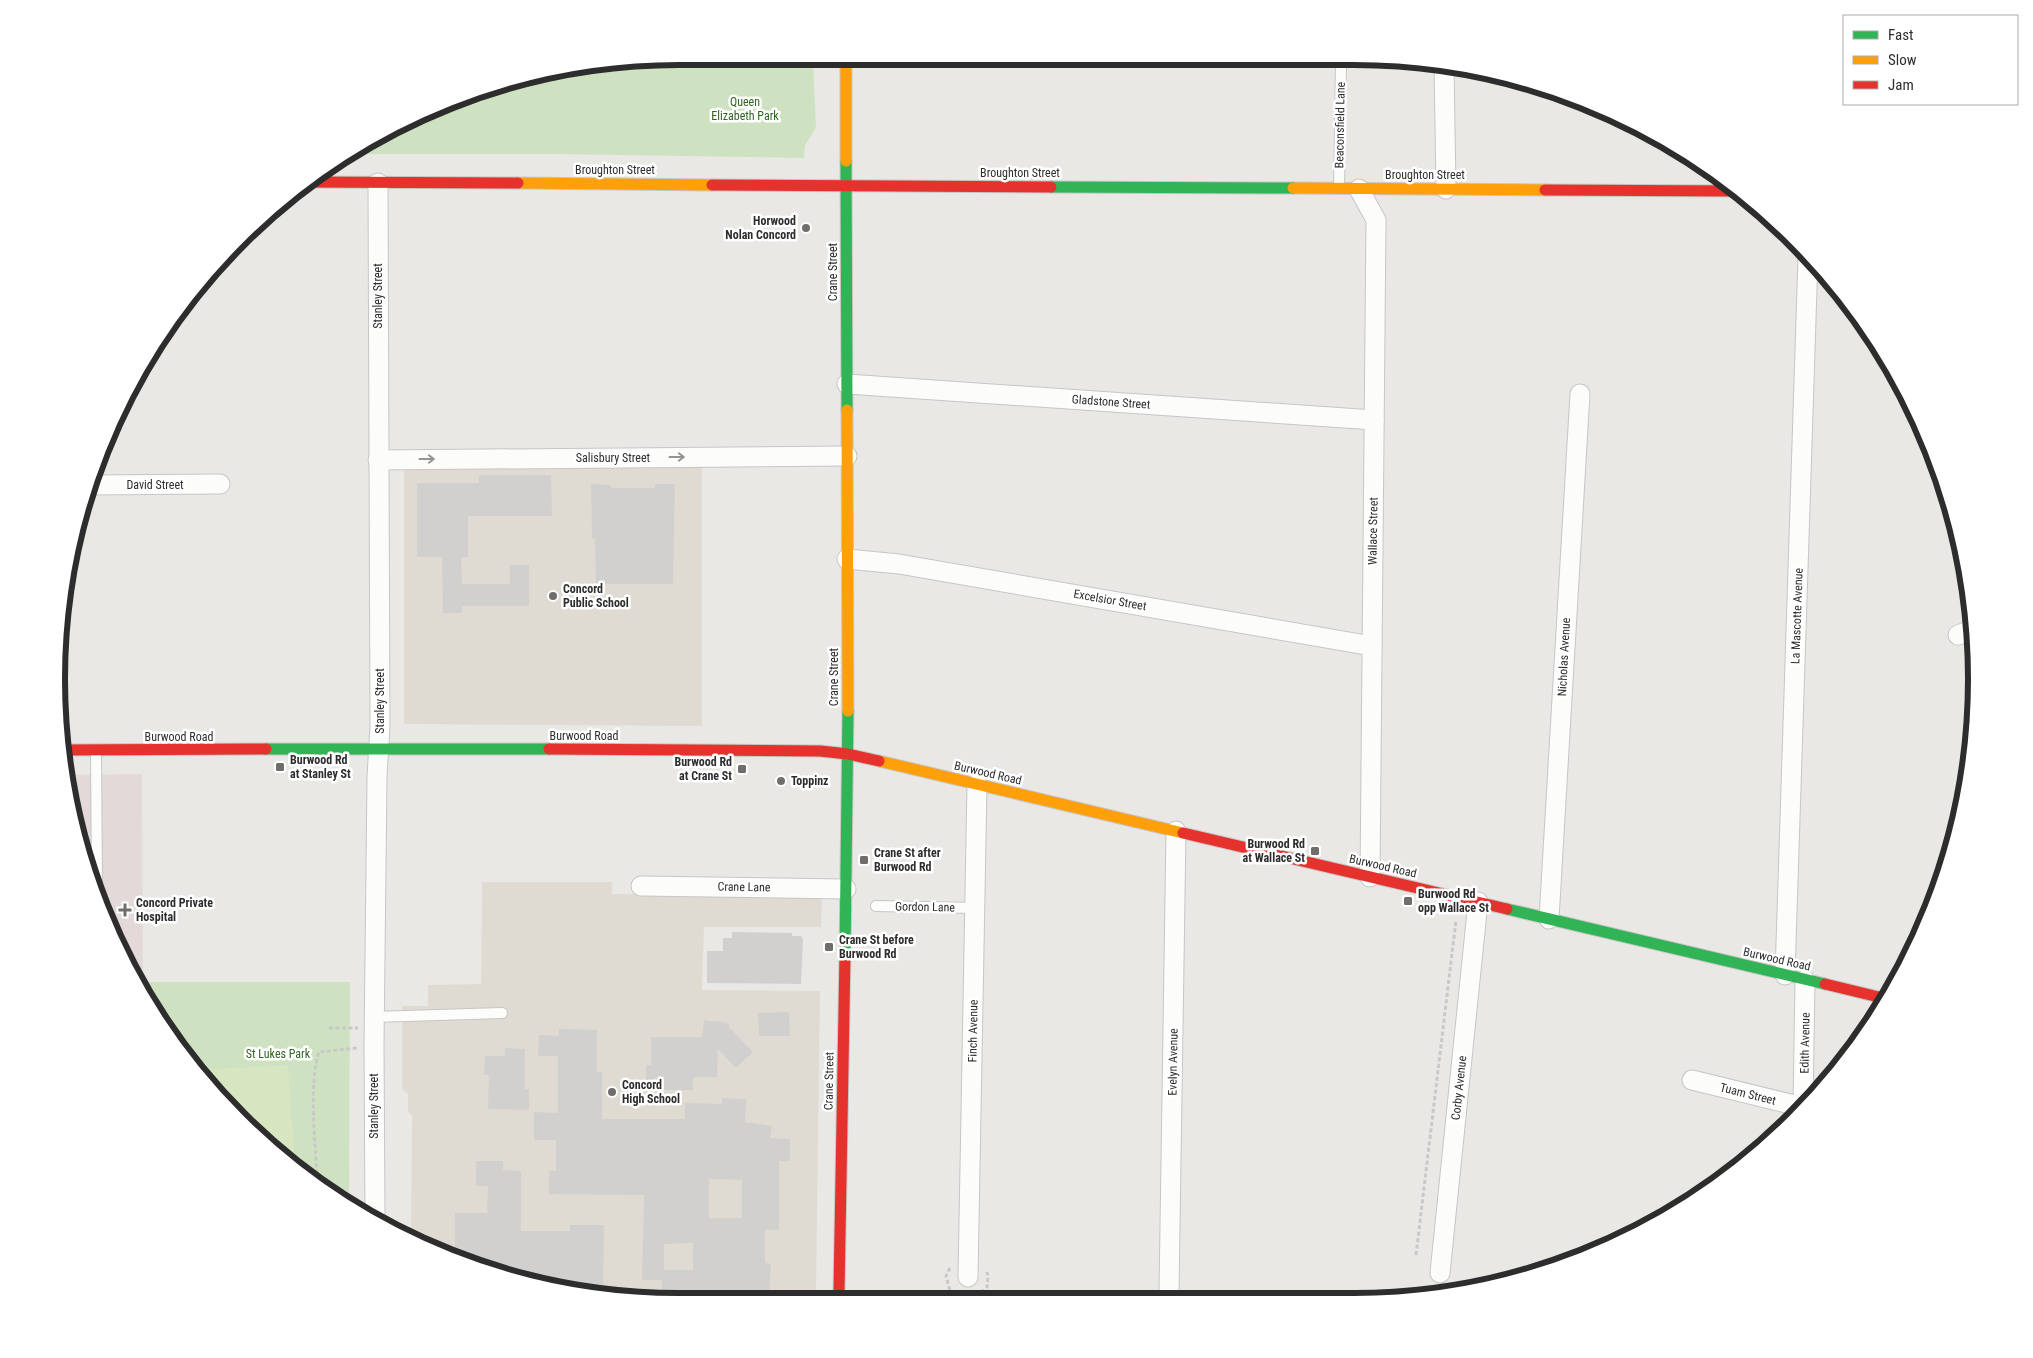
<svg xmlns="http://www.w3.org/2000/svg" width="2033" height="1358" viewBox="0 0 2033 1358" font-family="'Roboto Condensed',sans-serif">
<rect width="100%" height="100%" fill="#eae8e5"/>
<g fill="#e0dbd2">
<path d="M404 466 702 467V726L404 724Z"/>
<path d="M482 882H612V894L822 895 821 927H704L702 990 820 991 816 1297 597 1296 518 1280 411 1240 412 1116 408 1111V1094L402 1089V1006H428V985L481 984Z"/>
</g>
<path fill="#e2d9d8" d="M142 774 143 981H136L77 840 71 798 70 775Z"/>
<g fill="#cee2c2">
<path d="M597 62H813L816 128 805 145 804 158 556 154H348L479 89Z"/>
<path d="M136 982H350L349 1201 268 1147 211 1089 140 991Z"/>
</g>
<path fill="#d7e5c0" d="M288 1065 295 1165C257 1140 223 1107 197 1070Z"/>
<g fill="#d2d0ce" fill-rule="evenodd">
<path d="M479 475H551L552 516H468V557H461L462 584H510V565H529V606H462V613H443L442 557H417V483H479Z"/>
<path d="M591 484 611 485V488H655V484H675L673 584H596L595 539H592Z"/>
<path d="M732 932 792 933V936H801L803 939 801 984 707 983V951H723V938H732Z"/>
<path d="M789 1012 790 1036H759L758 1013Z"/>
<path d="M704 1020 729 1023V1027L753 1052 736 1068 718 1049 717 1077H693V1090H646V1065H651V1037H702Z"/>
<path d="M559 1029 597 1030V1072H602V1119H685V1103L722 1104V1098L746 1099 745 1122 772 1126 770 1138 790 1139V1161H779V1230H765V1263L771 1264 769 1297H692V1291H662V1280H642L644 1195 549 1194V1171H556V1140H534V1112L558 1113V1056H538L539 1035 559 1036ZM709 1179 742 1180V1218H709ZM693 1243V1270H664V1244Z"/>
<path d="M505 1048 525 1049V1089H529V1110L488 1109 489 1075H484L485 1056H505Z"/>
<path d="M476 1161H503V1170L521 1171V1231H570V1225H604L603 1296 518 1280 455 1257V1213H487L488 1186H476Z"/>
</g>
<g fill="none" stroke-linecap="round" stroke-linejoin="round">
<g stroke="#c7c6c7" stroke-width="12">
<g id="lane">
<path d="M1339 188 1341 62"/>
<path d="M96 751 97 887"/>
<path d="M876 906 975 908"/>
<path d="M374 1017 502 1013"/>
</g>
</g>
<g stroke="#c7c6c7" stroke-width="21">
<g id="street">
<path d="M1444 65 1446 189"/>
<path d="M1359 189 1376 220 1370 877"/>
<path d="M847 384 1374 420"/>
<path d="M378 460 847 456"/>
<path d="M90 485 220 484"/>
<path d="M847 559 899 564 1372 646"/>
<path d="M1958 635 1974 629"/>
<path d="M641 886 846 889"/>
<path d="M1549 919 1580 394"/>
<path d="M1785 975 1808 257"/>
<path d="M1692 1080 1803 1107"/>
<path d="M1803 1107 1805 980"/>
<path d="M375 1218 374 1046 377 777 380 727 378 183"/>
<path d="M1440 1273 1478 902"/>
<path d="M968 1277 977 784"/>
<path d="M1169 1293 1176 831"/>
</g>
</g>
<g stroke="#c7c6c7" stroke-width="13">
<g id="fast">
<path d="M846 161 847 410"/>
<path d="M1051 187 1293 188"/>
<path d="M266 749H549"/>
<path d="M1507 909 1825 984"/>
<path d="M845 954 848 711"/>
</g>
</g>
<g stroke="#c7c6c7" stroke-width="13">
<g id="slow">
<path d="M846 62V161"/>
<path d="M518 183 712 185"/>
<path d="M1293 188 1545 190"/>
<path d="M847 410 848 711"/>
<path d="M879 761 1183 833"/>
</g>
</g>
<g stroke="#c7c6c7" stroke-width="13">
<g id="jam">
<path d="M305 182 518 183"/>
<path d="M712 185 1051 187"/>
<path d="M1545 190 1735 191"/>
<path d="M549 749 820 751 848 754 879 761"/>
<path d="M63 750 266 749"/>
<path d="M1183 833 1507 909"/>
<path d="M1825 984 1887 999"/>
<path d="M841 1298 839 1291 845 954"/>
</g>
</g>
<g stroke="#c8c8c8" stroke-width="3" stroke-dasharray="4 2.5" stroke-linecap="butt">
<path d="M329 1028H358"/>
<path d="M317 1180C316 1144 308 1085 319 1052L357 1048"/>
<path d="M1416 1255 1456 920"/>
<path d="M950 1268 946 1276 950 1291 966 1298"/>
<path d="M1427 1295 1432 1287"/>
<path d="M970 1298 979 1295 987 1287 988 1277 987 1272"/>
</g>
<use href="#lane" stroke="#fcfcfb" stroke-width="10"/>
<use href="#street" stroke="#fcfcfb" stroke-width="19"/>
<use href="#fast" stroke="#30b455" stroke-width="11"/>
<use href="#slow" stroke="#ff9f0a" stroke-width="11"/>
<use href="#jam" stroke="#e5322d" stroke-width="11"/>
</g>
<defs><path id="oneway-shaft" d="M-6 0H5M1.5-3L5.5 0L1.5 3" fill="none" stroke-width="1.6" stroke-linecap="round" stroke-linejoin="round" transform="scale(1.25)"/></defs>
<g stroke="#949494">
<use href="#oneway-shaft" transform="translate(677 457)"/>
<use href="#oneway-shaft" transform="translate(427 459)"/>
</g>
<g fill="#6f6e6d" stroke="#fff" stroke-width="2">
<circle cx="806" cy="228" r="5"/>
<circle cx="553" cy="596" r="5"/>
<rect x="275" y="762" width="10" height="10" rx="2.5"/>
<rect x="737" y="764" width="10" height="10" rx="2.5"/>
<circle cx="781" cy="781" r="5"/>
<rect x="1310" y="846" width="10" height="10" rx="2.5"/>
<rect x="859" y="855" width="10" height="10" rx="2.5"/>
<rect x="1403" y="896" width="10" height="10" rx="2.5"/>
<path d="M122.5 902.5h5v5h5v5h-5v5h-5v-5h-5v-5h5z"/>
<rect x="824" y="942" width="10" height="10" rx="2.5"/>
<circle cx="612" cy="1092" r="5"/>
</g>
<g text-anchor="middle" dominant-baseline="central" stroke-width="5" stroke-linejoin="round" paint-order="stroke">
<g font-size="12" fill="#306423" stroke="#fff">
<text x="745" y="102">Queen<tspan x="745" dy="14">Elizabeth Park</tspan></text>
<text x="278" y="1054">St Lukes Park</text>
</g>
<g font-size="12" fill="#2d2d2d" stroke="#fff">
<text transform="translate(1340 125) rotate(-89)">Beaconsfield Lane</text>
<text x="615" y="170">Broughton Street</text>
<text x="1020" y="173">Broughton Street</text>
<text x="1425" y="175">Broughton Street</text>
<text transform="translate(833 272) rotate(-90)">Crane Street</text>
<text transform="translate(378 296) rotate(-90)">Stanley Street</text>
<text transform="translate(1111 402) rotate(4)">Gladstone Street</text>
<text x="613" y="458">Salisbury Street</text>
<text x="155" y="485">David Street</text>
<text transform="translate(1373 531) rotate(-89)">Wallace Street</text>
<text transform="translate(1110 600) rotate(10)">Excelsior Street</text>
<text transform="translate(1797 616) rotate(-88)">La Mascotte Avenue</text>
<text transform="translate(1564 657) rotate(-87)">Nicholas Avenue</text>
<text transform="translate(834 677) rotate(-90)">Crane Street</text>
<text transform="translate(380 701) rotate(-90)">Stanley Street</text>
<text x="584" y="736">Burwood Road</text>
<text x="179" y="737">Burwood Road</text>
<text transform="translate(988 773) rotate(13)">Burwood Road</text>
<text transform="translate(1383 866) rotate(13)">Burwood Road</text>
<text transform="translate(744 887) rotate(1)">Crane Lane</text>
<text transform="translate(925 907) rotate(1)">Gordon Lane</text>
<text transform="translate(1777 959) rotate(13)">Burwood Road</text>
<text transform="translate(973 1031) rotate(-89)">Finch Avenue</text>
<text transform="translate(1805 1043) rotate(-89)">Edith Avenue</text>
<text transform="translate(1173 1062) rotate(-89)">Evelyn Avenue</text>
<text transform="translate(829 1081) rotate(-89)">Crane Street</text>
<text transform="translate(1459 1088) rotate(-84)">Corby Avenue</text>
<text transform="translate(1748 1094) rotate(14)">Tuam Street</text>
<text transform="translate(374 1106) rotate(-90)">Stanley Street</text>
</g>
<g font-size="12" font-weight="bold" fill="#2d2d2d" stroke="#fff" text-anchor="start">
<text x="796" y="221" text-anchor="end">Horwood<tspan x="796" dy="14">Nolan Concord</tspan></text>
<text x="563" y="589">Concord<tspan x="563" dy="14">Public School</tspan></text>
<text x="290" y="760">Burwood Rd<tspan x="290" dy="14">at Stanley St</tspan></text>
<text x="732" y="762" text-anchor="end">Burwood Rd<tspan x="732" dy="14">at Crane St</tspan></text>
<text x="791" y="781">Toppinz</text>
<text x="1305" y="844" text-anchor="end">Burwood Rd<tspan x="1305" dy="14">at Wallace St</tspan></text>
<text x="874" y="853">Crane St after<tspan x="874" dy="14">Burwood Rd</tspan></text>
<text x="1418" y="894">Burwood Rd<tspan x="1418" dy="14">opp Wallace St</tspan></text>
<text x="136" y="903">Concord Private<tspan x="136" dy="14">Hospital</tspan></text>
<text x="839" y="940">Crane St before<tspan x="839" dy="14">Burwood Rd</tspan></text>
<text x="622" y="1085">Concord<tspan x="622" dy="14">High School</tspan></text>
</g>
</g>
<path d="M0 0H2033V1358H0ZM679 65H1354A614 614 0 0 1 1968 679V679A614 614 0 0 1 1354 1293H679A614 614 0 0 1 65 679V679A614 614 0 0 1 679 65Z" fill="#fff" fill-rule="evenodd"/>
<path fill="none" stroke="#2d2d2d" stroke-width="6" d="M679 65H1354A614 614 0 0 1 1968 679V679A614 614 0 0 1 1354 1293H679A614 614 0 0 1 65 679V679A614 614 0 0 1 679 65Z"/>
<rect x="1843" y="15" width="175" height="90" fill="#ffffff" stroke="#ababab"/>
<rect x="1853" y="31" width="25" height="8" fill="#30b455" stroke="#ababab"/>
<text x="1888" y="40" font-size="15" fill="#2d2d2d">Fast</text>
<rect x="1853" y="56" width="25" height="8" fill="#ff9f0a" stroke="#ababab"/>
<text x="1888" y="65" font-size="15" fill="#2d2d2d">Slow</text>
<rect x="1853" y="81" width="25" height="8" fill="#e5322d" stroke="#ababab"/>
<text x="1888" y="90" font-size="15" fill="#2d2d2d">Jam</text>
</svg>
